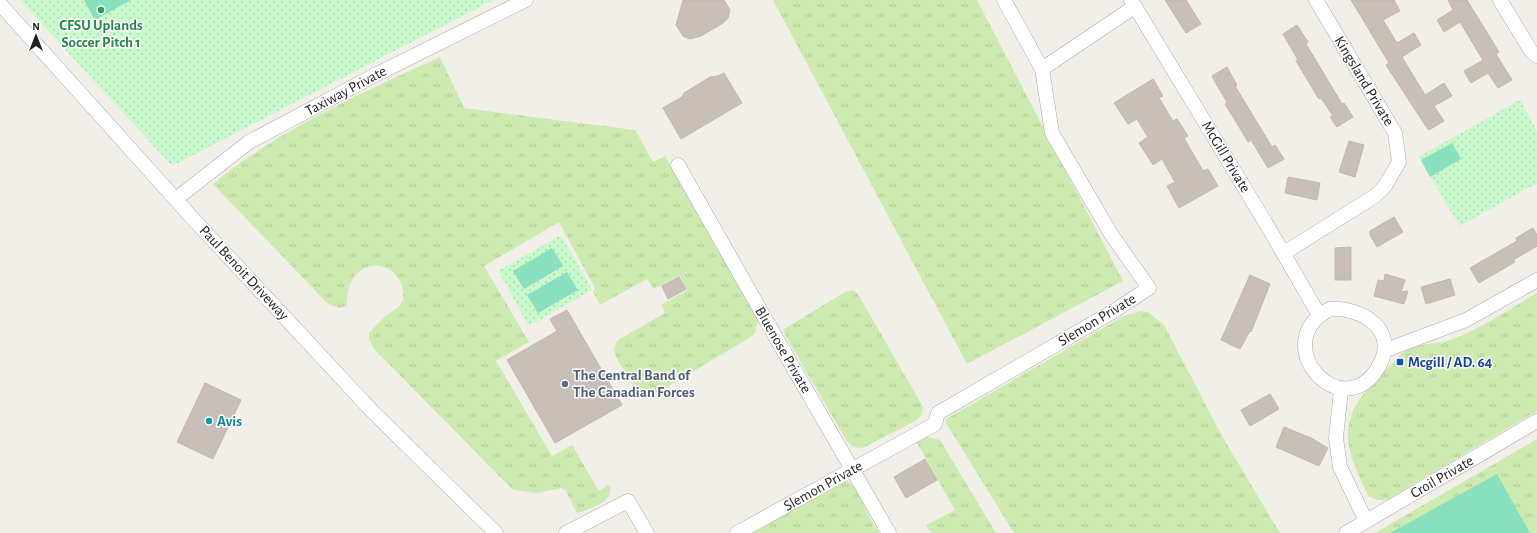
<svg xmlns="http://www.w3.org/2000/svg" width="1537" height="533" viewBox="0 0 1537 533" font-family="'Alegreya Sans',sans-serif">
<defs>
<pattern id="grass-tufts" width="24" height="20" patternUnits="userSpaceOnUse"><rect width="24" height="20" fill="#cdebb0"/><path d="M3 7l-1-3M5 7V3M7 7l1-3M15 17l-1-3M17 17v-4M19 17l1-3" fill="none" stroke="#b0c997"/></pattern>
<pattern id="park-dots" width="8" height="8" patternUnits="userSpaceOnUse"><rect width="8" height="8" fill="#c8facc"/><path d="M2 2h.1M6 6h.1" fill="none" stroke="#acd6af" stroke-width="1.8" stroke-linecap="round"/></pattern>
</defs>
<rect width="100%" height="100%" fill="#f2efe9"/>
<g fill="url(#grass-tufts)">
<path d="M773 0H977L1123 281 967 364Z"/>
<path d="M440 57 464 108 635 130 653 162 665 156 758 320 755 333 751 337 657 393 645 396C637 393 614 358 614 349 614 346 616 343 618 340L665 313 661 305 687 290 680 276 654 289 647 279 600 305 593 292 595 288 559 222 484 266 529 342 496 361 552 456 572 445 599 491 609 485C617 502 589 508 577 514L566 491 561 488 537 493 513 490 375 350 369 340V333C375 327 381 319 389 314 394 310 399 308 402 302 404 299 403 294 403 290 398 261 362 258 351 282 348 289 347 299 346 306L339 308 327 303 213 184C280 129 361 93 440 57Z"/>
<path d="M853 290 858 294 923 407 922 414 917 420 863 448 853 447 846 440 785 335 784 329 845 292Z"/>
<path d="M1537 293V411L1387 500H1378L1369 497C1360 478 1347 454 1348 432 1349 399 1384 373 1405 350 1419 343 1435 345 1450 340 1481 329 1509 309 1537 293Z"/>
<path d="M1140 311 1148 312 1164 325 1222 436 1280 533H1014L946 423V419L1124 316Z"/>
<path d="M925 436 940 440 996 533H931L926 525 955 510 916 441Z"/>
<path d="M1537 439V533H1375Z"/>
<path d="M843 481C860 484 862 501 868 514 871 521 876 527 879 533H753Z"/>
</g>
<g fill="url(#park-dots)">
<path d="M20 0H493L172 166Z"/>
<path d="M1520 100 1537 131V183L1460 226 1418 157Z"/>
<path d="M561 235 592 290 529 326 498 271Z"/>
</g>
<g fill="#88e0be">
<path d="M84 0H131L95 20Z"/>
<path d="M1452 143 1461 159 1430 177 1421 160Z"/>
<path d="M552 248 563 266 524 289 513 271Z"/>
<path d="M567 272 578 290 538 313 527 295Z"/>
<path d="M1497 474 1530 533H1390Z"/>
</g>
<g fill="#c7bfb8" stroke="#c4b6ab">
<path d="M683 0H724L730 10 728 18 723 23 701 36 690 39 683 36 676 25Z"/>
<path d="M1165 0H1186L1201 24 1186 33Z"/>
<path d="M1351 0H1394L1400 11 1383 20 1397 43 1414 33 1421 45 1402 57 1425 95 1444 83 1452 96 1434 106 1444 121 1429 130 1425 125 1386 65 1389 63Z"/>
<path d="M1448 0H1467L1499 52 1496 54 1512 80 1498 88 1488 73 1471 83 1464 71 1483 60 1460 22 1444 32 1437 20 1453 10Z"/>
<path d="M1297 25 1308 42 1306 44 1342 104 1344 103 1353 117 1337 127 1330 117 1333 116 1321 98 1319 99 1296 61 1298 60 1283 34Z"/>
<path d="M1227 67 1237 85 1235 86 1272 147 1275 145 1284 159 1268 168 1251 140 1248 142 1247 140 1225 104 1227 102 1215 82 1212 76Z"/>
<path d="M724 73 742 103 681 139 663 108 682 97 684 93 710 77 718 76Z"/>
<path d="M1153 79 1163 96 1159 98 1173 121 1177 119 1188 136 1184 138 1203 171 1208 169 1218 186 1179 208 1167 186 1175 182 1162 159 1153 165 1139 143 1148 137 1137 119 1128 124 1114 103Z"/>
<path d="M1349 141 1364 145 1355 177 1339 172Z"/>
<path d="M1288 177 1320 183 1317 200 1285 193Z"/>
<path d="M1394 217 1403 232 1377 247 1370 235V231Z"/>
<path d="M1533 228 1537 235V246L1513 260 1515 262 1479 283 1470 268 1517 241 1516 238Z"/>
<path d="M1351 247V280H1335V248Z"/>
<path d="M1385 274 1405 280 1401 292 1408 291 1404 304 1374 296 1378 280 1384 281Z"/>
<path d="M1250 275 1270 284 1251 332 1250 331 1240 349 1221 340Z"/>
<path d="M679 277 686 289 668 299 662 286Z"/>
<path d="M1450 279 1455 295 1426 304 1421 287Z"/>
<path d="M567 310 622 405 555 443 507 360 557 331 550 319Z"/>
<path d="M205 383 241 400 213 459 177 442Z"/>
<path d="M1270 394 1279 409 1250 426 1241 410Z"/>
<path d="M1284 427 1311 438 1328 448 1319 466 1276 447Z"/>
<path d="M925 459 937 480 906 498 894 477Z"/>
</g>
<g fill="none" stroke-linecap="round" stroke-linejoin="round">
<g stroke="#a9a9a9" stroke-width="15">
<g id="minor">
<path d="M1131 0 1271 232 1319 315"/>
<path d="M1500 0 1531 51 1537 56"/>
<path d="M0 4 195 221 372 411 496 533"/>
<path d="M1042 69 1134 7"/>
<path d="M678 165 775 336 889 533"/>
<path d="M176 199 249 142 377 74 526 0"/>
<path d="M1284 253 1375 196 1385 186 1399 162 1395 133 1316 0"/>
<path d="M1330 309C1362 307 1399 330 1379 366 1343 429 1265 343 1330 309Z"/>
<path d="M1386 350 1466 320 1537 280"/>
<path d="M1341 390 1336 438 1340 467 1366 521"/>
<path d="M566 533 628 501 647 533"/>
<path d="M737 533 935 424 938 413 1114 311 1149 288 1111 234 1052 133 1042 69 1004 0"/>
<path d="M1346 533 1537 421"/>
</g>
</g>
<use href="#minor" stroke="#fff" stroke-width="14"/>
</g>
<circle fill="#2e9e5b" stroke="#fff" stroke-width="1.5" cx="101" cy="10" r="4"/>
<rect fill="#1a4fb4" stroke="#fff" stroke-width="1.5" x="1396" y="358" width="8" height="8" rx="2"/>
<circle fill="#5c6f8a" stroke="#fff" stroke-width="1.5" cx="565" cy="384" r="4"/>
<circle fill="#0f9aa8" stroke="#fff" stroke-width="1.5" cx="209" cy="421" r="4"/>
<g text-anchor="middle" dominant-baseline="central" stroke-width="3" stroke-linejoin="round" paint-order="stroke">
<g font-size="15" font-weight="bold" fill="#27864d" stroke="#fff">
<text x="101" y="25">CFSU Uplands<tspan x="101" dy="17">Soccer Pitch 1</tspan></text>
</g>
<g font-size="15" fill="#222" stroke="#fff">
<text transform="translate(1364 81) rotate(59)">Kingsland Private</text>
<text transform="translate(346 91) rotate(-28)">Taxiway Private</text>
<text transform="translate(1226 157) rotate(59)">McGill Private</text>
<text transform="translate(244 273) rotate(47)">Paul Benoit Driveway</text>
<text transform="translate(1097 320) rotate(-31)">Slemon Private</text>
<text transform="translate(783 350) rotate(60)">Bluenose Private</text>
<text transform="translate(1442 477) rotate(-30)">Croil Private</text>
<text transform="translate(823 486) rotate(-29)">Slemon Private</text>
</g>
<g font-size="15" font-weight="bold" fill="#164399" stroke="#fff" text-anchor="start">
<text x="1408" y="362">Mcgill / AD. 64</text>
</g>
<g font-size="15" font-weight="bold" fill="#4e5e75" stroke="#fff" text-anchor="start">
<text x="573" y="375">The Central Band of<tspan x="573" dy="17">The Canadian Forces</tspan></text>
</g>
<g font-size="15" font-weight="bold" fill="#0d838f" stroke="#fff" text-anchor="start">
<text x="217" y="421">Avis</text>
</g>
</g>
<g transform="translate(36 36)" stroke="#ffffff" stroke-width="3" paint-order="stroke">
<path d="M0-3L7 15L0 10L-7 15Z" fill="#222222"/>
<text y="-6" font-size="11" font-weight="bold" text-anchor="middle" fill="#222222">N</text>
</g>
</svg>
